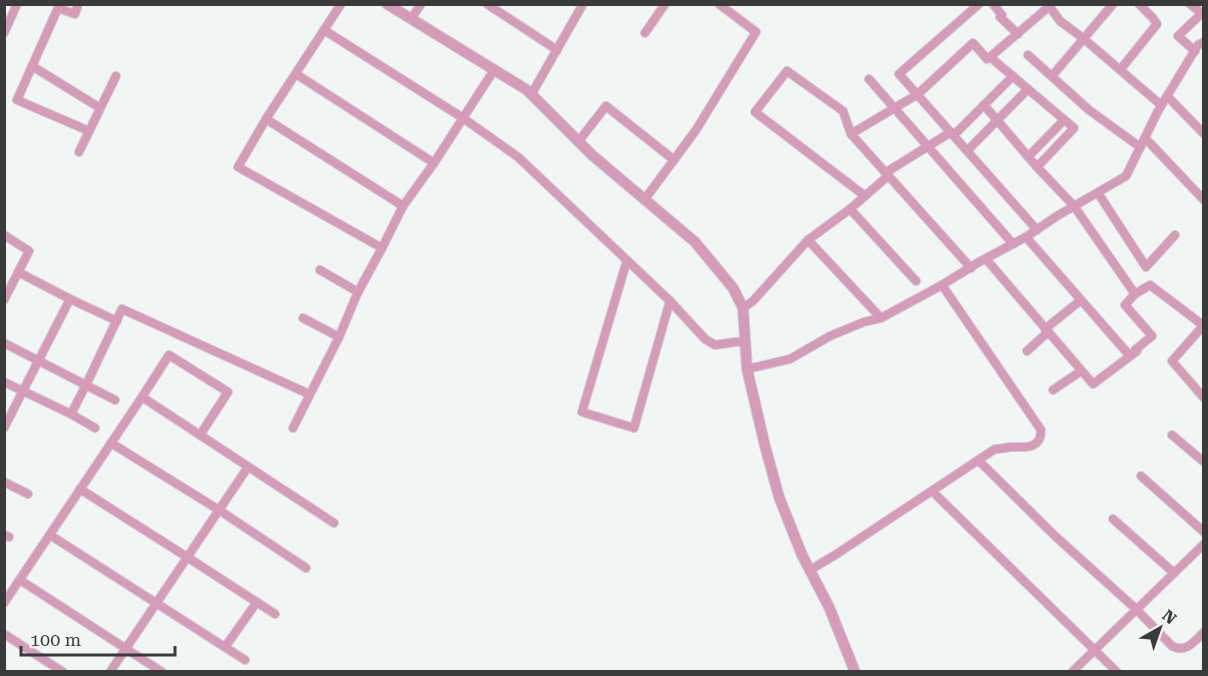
<svg xmlns="http://www.w3.org/2000/svg" width="1208" height="676" viewBox="0 0 1208 676" font-family="'Roboto Serif',serif">
<rect width="100%" height="100%" fill="#f1f6f4"/>
<g fill="none" stroke-linecap="round" stroke-linejoin="round">
<g stroke="#ccd1cf" stroke-width="10">
<g id="minor">
<path d="M78 4 75 14 58 8 17 100 89 131"/>
<path d="M341 4 266 119 238 167 382 248 403 206 434 163 494 70"/>
<path d="M487 4 557 50"/>
<path d="M979 4 899 74 1037 230"/>
<path d="M993 4 1002 15 1000 17 1018 34"/>
<path d="M1190 4 1204 15"/>
<path d="M1049 6 1060 21 1084 39 1161 105"/>
<path d="M411 19 421 4"/>
<path d="M324 30 463 118 518 157 670 301 705 339 715 345 735 342H745"/>
<path d="M4 33 17 4"/>
<path d="M645 33 665 4"/>
<path d="M1195 51 1178 36 1201 14"/>
<path d="M1028 55 1089 110 1140 147"/>
<path d="M990 57 1052 4"/>
<path d="M32 66 100 108"/>
<path d="M1120 70 1157 24 1152 17 1139 4"/>
<path d="M296 74 434 163"/>
<path d="M1052 76 1113 4"/>
<path d="M869 79 1013 244"/>
<path d="M531 95 583 4"/>
<path d="M1167 96 1204 134"/>
<path d="M984 105 1037 167"/>
<path d="M266 119 403 206"/>
<path d="M851 134 843 111 787 71 755 112 865 196"/>
<path d="M954 135 1013 76"/>
<path d="M1145 138 1204 200"/>
<path d="M578 142 606 106 674 160"/>
<path d="M967 151 1028 89"/>
<path d="M79 152 116 76"/>
<path d="M1028 157 1064 120"/>
<path d="M885 173 951 132"/>
<path d="M1098 193 1146 267 1175 235"/>
<path d="M645 199 696 130 756 32 719 4"/>
<path d="M850 209 916 281"/>
<path d="M4 235 29 251 4 300"/>
<path d="M1026 237 1130 356"/>
<path d="M808 240 881 318"/>
<path d="M986 259 1093 384 1137 351 1135 350 1152 336 1125 305 1135 294"/>
<path d="M627 260 582 412 634 428 670 301"/>
<path d="M971 268 851 134 918 94 973 43 987 59 990 57 1074 128 1037 167 1074 206 1135 294 1150 285 1204 326"/>
<path d="M320 270 358 292"/>
<path d="M70 299 117 321"/>
<path d="M743 308 753 301 808 240 850 209 888 176"/>
<path d="M303 318 339 337 358 292 382 248"/>
<path d="M1203 326 1172 361 1204 398"/>
<path d="M1045 329 1081 300"/>
<path d="M4 343 115 400"/>
<path d="M1027 351 1048 332"/>
<path d="M747 369 790 359 830 336 864 322 881 318 942 285 979 262 1026 237 1057 216 1126 176 1158 111 1198 45 1204 42"/>
<path d="M4 382 71 414 95 428"/>
<path d="M1053 390 1081 371"/>
<path d="M142 397 169 355 228 392 200 435"/>
<path d="M71 414 86 385 122 309 309 394"/>
<path d="M4 428 70 299 18 272"/>
<path d="M293 428 339 337"/>
<path d="M1172 435 1204 462"/>
<path d="M111 443 219 510 306 568"/>
<path d="M978 460 1055 536 1136 609 1172 646C1186 653 1194 642 1204 632"/>
<path d="M1141 476 1204 532"/>
<path d="M4 482 28 494"/>
<path d="M80 489 187 557 275 614"/>
<path d="M932 491 1117 672"/>
<path d="M1113 519 1174 573"/>
<path d="M4 535 9 537"/>
<path d="M50 535 245 660"/>
<path d="M810 570 835 555 995 449C1000 449 1005 448 1010 447 1024 447 1041 450 1041 430L942 285"/>
<path d="M20 580 162 672"/>
<path d="M4 603 142 397 334 523"/>
<path d="M4 634 63 672"/>
<path d="M225 647 257 602"/>
<path d="M110 672 248 467"/>
<path d="M1072 672 1204 544"/>
</g>
</g>
<g stroke="#ccd1cf" stroke-width="12">
<path id="tertiary" d="M387 4 527 90 592 155 695 242 733 288 743 308 747 369 765 446 779 497 802 555 829 607 855 672"/>
</g>
<use href="#minor" stroke="#d69bb9" stroke-width="8"/>
<use href="#tertiary" stroke="#d69bb9" stroke-width="10"/>
</g>
<rect width="1208" height="676" fill="none" stroke="#393b3a" stroke-width="12"/>
<g transform="translate(1160 628) rotate(40)" stroke="#f1f6f4" stroke-width="4.5" paint-order="stroke">
<path d="M0-4.5L10 22L0 15L-10 22Z" fill="#393b3a"/>
<text y="-9" font-size="16" font-weight="bold" text-anchor="middle" fill="#393b3a">N</text>
</g>
<path d="M21 646v9h154v-9" fill="none" stroke="#393b3a" stroke-width="3"/>
<text x="30" y="646" font-size="18" fill="#393b3a" stroke="#f1f6f4" stroke-width="4.5" paint-order="stroke">100 m</text>
</svg>
